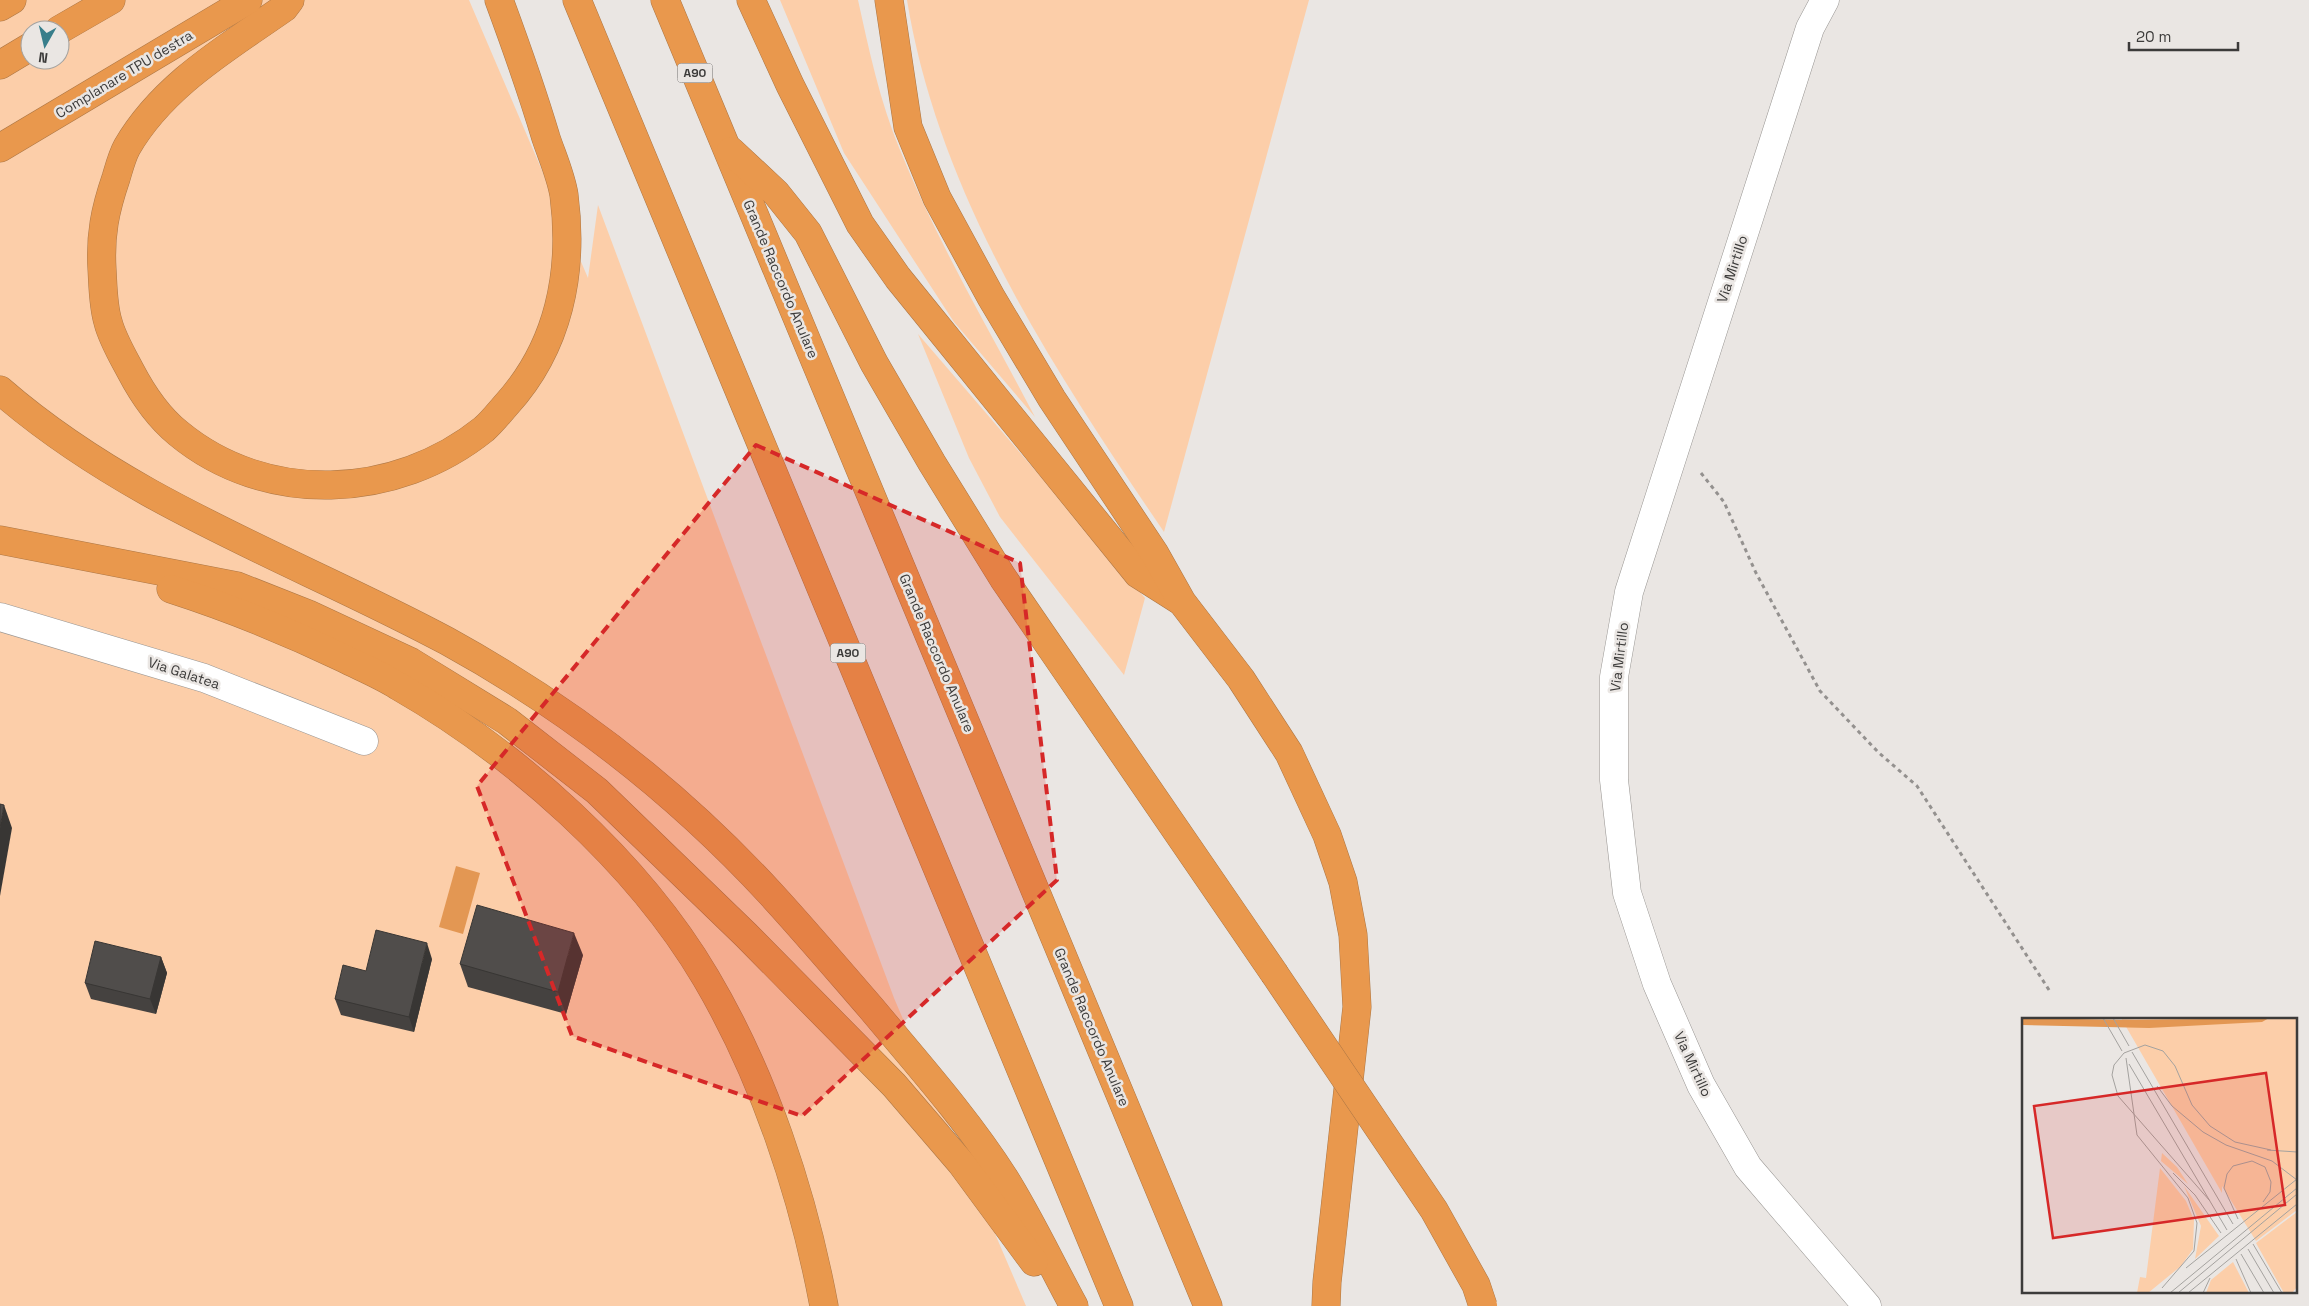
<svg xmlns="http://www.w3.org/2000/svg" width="2309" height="1306" viewBox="0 0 2309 1306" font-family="'Space Grotesk',sans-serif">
<rect width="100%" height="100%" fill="#eae6e3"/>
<g fill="#fccea9" fill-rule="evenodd">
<path d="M0 0H469L588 278 598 205 894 998 1026 1306H0ZM30 30H60V60H30Z"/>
<path d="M780 0H858C869 50 880 102 900 150 937 242 989 329 1035 417L954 322 844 153Z"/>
<path d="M907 0H1309L1164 532C1054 370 939 197 907 0Z"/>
<path d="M918 334 1145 598 1124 675 1000 517 969 458Z"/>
</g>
<path fill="#e39753" d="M456 866 480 873 463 934 439 927Z"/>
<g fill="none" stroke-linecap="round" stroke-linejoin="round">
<g stroke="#999693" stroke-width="29">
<g id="minor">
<path d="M1825 0 1810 28 1629 592 1614 677V780L1627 893 1657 984 1701 1085 1748 1167 1867 1306"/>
<path d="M0 617 204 678 364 741"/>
</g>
</g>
<g stroke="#ac7746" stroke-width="29">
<g id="highway">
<path d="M290 0 284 8C227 48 163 85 127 147 122 156 119 168 116 178 105 210 100 235 102 269 103 286 103 306 108 322 112 338 122 355 130 370 142 393 157 416 178 433 266 506 396 500 484 429 492 422 499 413 506 405 559 347 574 272 564 195 561 176 552 156 546 138 532 91 516 46 499 0"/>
<path d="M577 0 1119 1306"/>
<path d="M665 0 1208 1306"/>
<path d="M751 0 790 85 860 224 898 278 1138 574 1179 600"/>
<path d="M889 0 908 127 937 198 991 297 1052 399 1155 554 1182 602 1241 679 1289 753 1327 835 1343 882 1353 935 1357 1007 1327 1282 1326 1306"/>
<path d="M0 7 12 0"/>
<path d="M59 30 111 0"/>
<path d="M0 65 30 47"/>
<path d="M0 148 248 0"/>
<path d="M731 151 776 193 808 233 874 363 932 463 1003 578 1274 973"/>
<path d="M0 390C131 504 296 560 447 641 567 707 678 793 771 894 805 931 838 970 871 1008 916 1062 967 1119 1005 1179 1030 1219 1051 1264 1074 1306"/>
<path d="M0 540 237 586 308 614 411 662 507 721 597 791 746 935 894 1085 961 1163 1034 1262"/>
<path d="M171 589C230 608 287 631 343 658 361 667 381 675 398 686 515 753 637 861 706 978 764 1076 803 1194 824 1306"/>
</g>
</g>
<path stroke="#94918f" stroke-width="3" stroke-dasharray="4 4" stroke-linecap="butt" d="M1701 473 1724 502 1756 573 1820 691 1878 752 1917 786 2051 993"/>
<use href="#minor" stroke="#fff" stroke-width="28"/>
<use href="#highway" stroke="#e9984d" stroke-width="28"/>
<g stroke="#ac7746" stroke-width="29" stroke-linecap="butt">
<path id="highway-bridge" d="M1274 973 1434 1210 1476 1285 1483 1306"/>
</g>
<use href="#highway-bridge" stroke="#e9984d" stroke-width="28"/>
</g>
<g fill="#454240">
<path d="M583 955 566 1014 468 987 460 964Z"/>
<path d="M161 957 167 973 156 1014 91 999 85 983Z"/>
<path d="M432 959 414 1032 341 1015 335 999Z"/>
</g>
<g fill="#383634">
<path d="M4 805 12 828 0 896V828Z"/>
<path d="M574 933 583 955 566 1014 558 992Z"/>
<path d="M427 943 432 959 414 1032 409 1017Z"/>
<path d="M161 957 167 973 156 1014 150 999Z"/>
</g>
<g fill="#504d4b" stroke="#383634">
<path d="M0 804 4 805 0 828Z"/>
<path d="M477 905 574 933 558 992 460 964Z"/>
<path d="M376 930 427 943 409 1017 335 999 343 965 366 971Z"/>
<path d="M95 941 161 957 150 999 85 983Z"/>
</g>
<path fill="#d62828" fill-opacity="0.2" stroke="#d62828" stroke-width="4" stroke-dasharray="10 6" stroke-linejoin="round" d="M756 445 1020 563 1057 880 802 1116 572 1036 477 786Z"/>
<g text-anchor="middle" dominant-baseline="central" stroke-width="5" stroke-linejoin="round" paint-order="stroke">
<g fill="#eae6e3" stroke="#706e6d" stroke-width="1">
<rect x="677.5" y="63.5" width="35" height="19" rx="4"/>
<rect x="830.5" y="643.5" width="35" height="19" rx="4"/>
</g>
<g font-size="12" font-weight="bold" fill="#3c3b3a">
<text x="695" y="73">A90</text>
<text x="848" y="653">A90</text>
</g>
<g font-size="14" fill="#3c3b3a" stroke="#eae6e3">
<text transform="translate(124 74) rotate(-31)">Complanare TPU destra</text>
<text transform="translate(1732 269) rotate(-72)">Via Mirtillo</text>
<text transform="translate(781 279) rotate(67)">Grande Raccordo Anulare</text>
<text transform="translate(937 653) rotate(67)">Grande Raccordo Anulare</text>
<text transform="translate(1619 657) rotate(-83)">Via Mirtillo</text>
<text transform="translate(184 673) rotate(18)">Via Galatea</text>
<text transform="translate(1092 1027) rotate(67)">Grande Raccordo Anulare</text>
<text transform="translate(1693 1064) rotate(65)">Via Mirtillo</text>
</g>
</g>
<g transform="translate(2022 1018)">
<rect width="275" height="275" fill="#eae6e3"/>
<path d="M99 0H275V192L234 223 200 168V175ZM140 135 155 149 166 166 139 143ZM138 150 164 183 172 202 171 231 159 248 126 275H115L118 259 124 260ZM162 168 197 218 173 241 179 208ZM275 194V269L270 275H262L234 225ZM211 244 227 275H184L189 262Z" fill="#fccea9"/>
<path d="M0 0 114 2 247 0 240 4 127 10 0 7Z" fill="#e39753"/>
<path fill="none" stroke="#a4a29f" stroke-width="1" d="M81 0 100 33M91 0 107 28M110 34 211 206M104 40 115 117 166 180 175 205 172 233 140 270M107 46 205 212M135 68 150 88 181 114 204 127 250 143 275 162M245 132 275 134M151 155 173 177 199 215M188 183 96 78 90 57 92 47 102 35 123 27 141 33 153 48 170 87 188 108 213 124 249 132M216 201 202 170 205 156 211 148 230 143 243 149 249 164 248 174 241 184M231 226 260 275M226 231 252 275M219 236 242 275M214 241 229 275M164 250 275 161M148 275 275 170M156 275 275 176M166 275 275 186M181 275 188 260"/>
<path fill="#d62828" fill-opacity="0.15" stroke="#d62828" stroke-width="2.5" d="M244 55 263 187 31 220 12 88Z"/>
<rect width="275" height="275" fill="none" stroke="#3c3b3a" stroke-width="2.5"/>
</g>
<g transform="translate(45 45) rotate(188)"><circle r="24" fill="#eae6e3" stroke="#a4a29f"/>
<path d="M0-4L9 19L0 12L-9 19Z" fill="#387e8b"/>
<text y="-8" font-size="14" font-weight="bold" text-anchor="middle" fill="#3c3b3a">N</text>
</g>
<path d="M2129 42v8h109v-8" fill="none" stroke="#3c3b3a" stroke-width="2.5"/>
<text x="2136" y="42" font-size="15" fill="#3c3b3a" stroke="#eae6e3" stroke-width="4" paint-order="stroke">20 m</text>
</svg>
